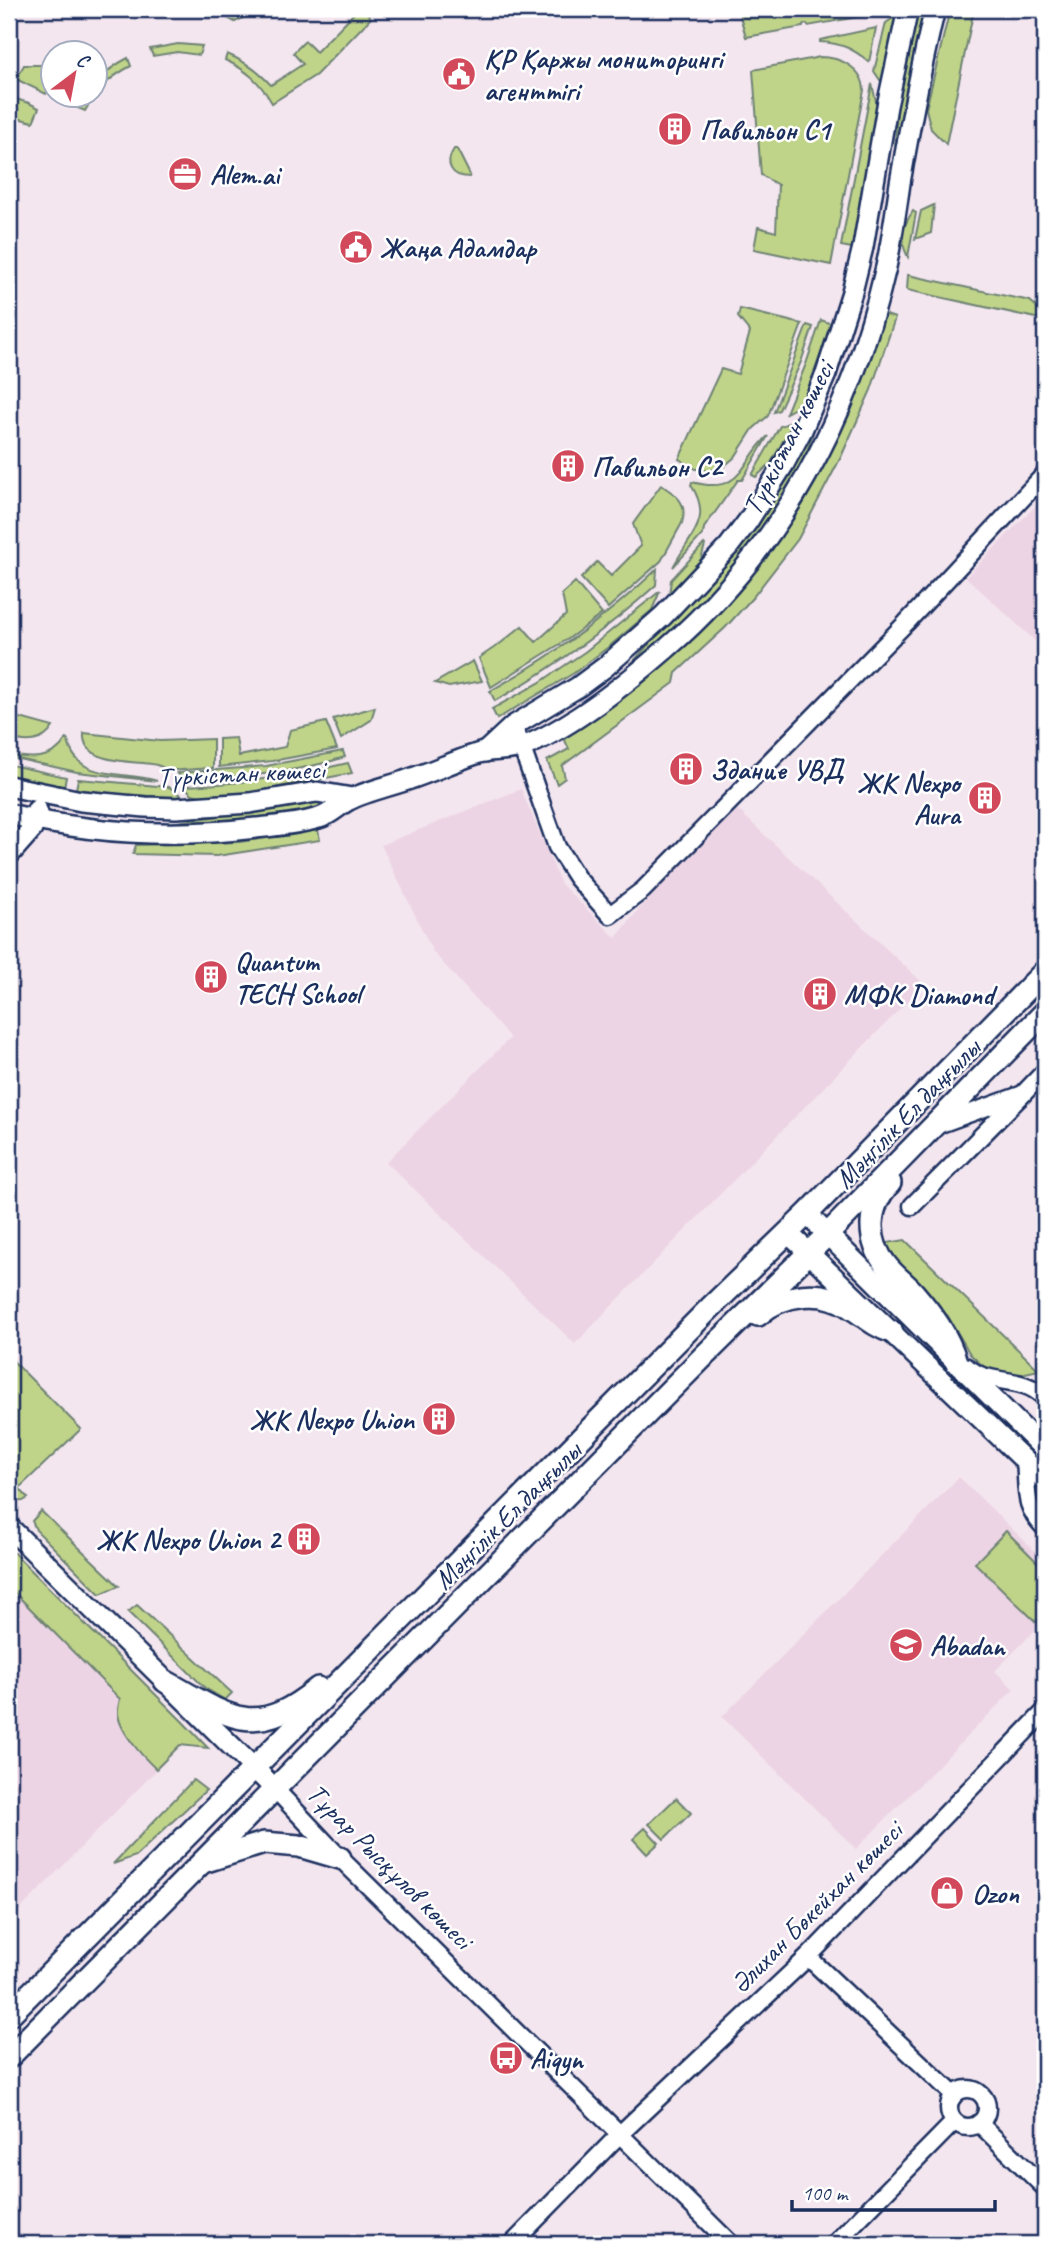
<svg xmlns="http://www.w3.org/2000/svg" width="1054" height="2253" viewBox="0 0 1054 2253" font-family="Caveat,sans-serif">
<rect width="100%" height="100%" fill="#f4e6ef"/>
<filter id="ink" filterUnits="userSpaceOnUse"><feTurbulence type="fractalNoise" baseFrequency=".0143" numOctaves="2"/><feDisplacementMap in="SourceGraphic" scale="14" xChannelSelector="R" yChannelSelector="G"/><feConvolveMatrix kernelMatrix="1 2 1 2 8 2 1 2 1" color-interpolation-filters="sRGB"/></filter>
<g filter="url(#ink)">
<g fill="#ecd4e4">
<path d="M1045 496V650L966 577Z"/>
<path d="M521 789 561 884 616 938 638 910 737 809 924 984 575 1344 386 1162 510 1038 433 952 381 845Z"/>
<path d="M959 1477 1045 1561V1620L995 1671 1014 1689 856 1849 722 1717Z"/>
<path d="M9 1578 180 1746 9 1921Z"/>
</g>
<g fill="#c0d489" stroke="#6e8274" stroke-width="2">
<path d="M211 9H260L235 22Z"/>
<path d="M358 9H364L371 18 316 75 272 103C260 82 247 70 225 60L227 54C245 61 258 71 271 85L303 64 293 53 305 41 316 52Z"/>
<path d="M738 9H880L863 16 808 26 807 24 803 25V27L746 37Z"/>
<path d="M918 9H927L894 168 897 105Z"/>
<path d="M950 9H974L946 144 931 129 926 109Z"/>
<path d="M897 15 882 83 874 71 886 23Z"/>
<path d="M876 28 869 62C854 49 841 43 820 42V40Z"/>
<path d="M178 44 202 46 199 55 177 52 153 56 150 49Z"/>
<path d="M820 57C840 57 863 68 864 90L831 265 754 249 758 227 776 232 778 185 761 175 753 70Z"/>
<path d="M128 58 131 66C110 77 96 90 85 111L78 108 87 95 94 94 95 84C104 73 114 65 128 58Z"/>
<path d="M24 65H52V81L46 94 16 79Z"/>
<path d="M872 84 877 106 852 248 841 246Z"/>
<path d="M9 97 29 103 39 108 33 122 9 116Z"/>
<path d="M457 149 470 175 469 177C451 177 444 164 454 149Z"/>
<path d="M934 205 931 233 915 239 921 211Z"/>
<path d="M913 211 916 213 908 257C898 238 902 228 913 211Z"/>
<path d="M908 275 1030 301 1045 314V320L907 290Z"/>
<path d="M740 309 802 324 768 416 753 429 735 457 723 467 709 471 696 469 679 459 721 369 738 374 750 332 738 317Z"/>
<path d="M883 314 895 318 871 390 841 457 798 539 753 597 725 628 676 673 674 683 562 766 565 778 557 784 547 761 569 749 563 736 639 686 697 634 766 558 803 504 851 411Z"/>
<path d="M821 320 832 324 807 391 799 403 795 408 786 413 806 364Z"/>
<path d="M807 325 813 327 801 362 779 410 774 412Z"/>
<path d="M794 421 771 463 756 477 752 475 780 426Z"/>
<path d="M816 423C811 438 807 454 801 468 795 479 787 490 781 500 741 565 690 619 630 665 669 621 714 581 750 534 776 499 796 461 816 423Z"/>
<path d="M768 436 742 480H738L704 528 703 534 673 567C689 536 714 520 691 485L692 482C743 496 741 461 768 436Z"/>
<path d="M661 485C677 495 688 503 682 523L661 561 608 608 581 578 597 562 611 576 641 546 633 524Z"/>
<path d="M704 544 705 545 700 563 669 595 671 580Z"/>
<path d="M657 569 656 585C606 630 553 668 495 701L490 691C551 657 606 618 657 569Z"/>
<path d="M575 582 602 614 568 639 491 687 479 658 501 643 522 626 536 642 566 615 562 594Z"/>
<path d="M660 591 652 610 611 645 574 673 497 719 492 709 539 683 586 651Z"/>
<path d="M473 661 482 681 449 687 435 683Z"/>
<path d="M375 707 371 720 341 739 333 719Z"/>
<path d="M9 715 53 727C43 744 26 743 9 738Z"/>
<path d="M326 722 337 749 272 761 219 767V739L236 738 239 756 285 747 290 730Z"/>
<path d="M84 733 160 741 213 739V768C200 768 186 771 174 770 167 770 160 765 152 764 132 761 81 764 84 733Z"/>
<path d="M66 739 68 740C76 783 127 770 157 781L77 772 9 757V755C31 759 53 761 66 739Z"/>
<path d="M343 751 345 757C293 774 239 777 185 780L177 773 266 766Z"/>
<path d="M348 763 352 773 254 792 204 797 192 794 184 786C240 784 294 776 348 763Z"/>
<path d="M11 765 66 777 64 788 9 776Z"/>
<path d="M78 779 169 787 183 797 125 795 76 789Z"/>
<path d="M321 801 322 809C272 819 223 823 171 823Z"/>
<path d="M318 830 320 840 217 856 133 854 136 845 239 842Z"/>
<path d="M905 1240 1039 1370 1021 1374 1002 1373 985 1368 970 1354 948 1316 899 1269 882 1244Z"/>
<path d="M9 1357 81 1429 19 1488 28 1498 23 1501 11 1502 9 1499Z"/>
<path d="M41 1511 119 1586 100 1594 36 1530 32 1521Z"/>
<path d="M1006 1531 1045 1570V1613L1036 1622 975 1563Z"/>
<path d="M9 1548 182 1721 208 1748 180 1745 156 1769C143 1757 117 1729 118 1711 118 1707 119 1703 120 1699L9 1587Z"/>
<path d="M137 1605 232 1693 225 1700 205 1688 128 1612Z"/>
<path d="M193 1780 206 1790 136 1856 113 1864Z"/>
<path d="M676 1798 691 1813 664 1839 649 1824Z"/>
<path d="M645 1828 659 1843 647 1854 633 1839Z"/>
</g>
<g fill="none" stroke-linecap="round" stroke-linejoin="round">
<g stroke="#1b2f5e" stroke-width="21">
<g id="minor">
<path d="M518 737 557 847 577 878 610 915 643 890 906 623 1045 474"/>
<path d="M935 1126 1023 1094 1045 1071"/>
<path d="M912 1206 1023 1094"/>
<path d="M965 1366C970 1369 975 1373 980 1375 1004 1384 1025 1378 1045 1398"/>
<path d="M1025 1460C1028 1490 1022 1505 1045 1528"/>
<path d="M275 1789 340 1858 731 2244"/>
<path d="M808 1957 954 2095"/>
<circle cx="968" cy="2108" r="19"/>
<path d="M979 2123 1045 2188"/>
<path d="M512 2244 619 2135 808 1957 1045 1711"/>
<path d="M834 2244 954 2122"/>
</g>
</g>
<g stroke="#1b2f5e" stroke-width="24">
<g id="tertiary">
<path d="M485 752 513 726 578 687 605 667 663 616 729 546 748 521 784 464 802 430 826 374 852 292 863 247 887 106 908 9"/>
<path d="M9 786 81 801 145 807 176 808 250 803 317 792 352 798"/>
<path d="M9 814C91 834 172 838 256 828 277 826 299 824 319 818 330 815 339 805 349 800 366 791 391 786 410 779 434 771 459 759 483 752 497 749 512 751 525 746 572 727 628 682 666 649 781 550 852 414 886 267 892 240 896 211 900 183 910 125 921 66 935 9"/>
<path d="M9 855 32 829 37 810"/>
<path d="M807 1214 1045 1450"/>
<path d="M788 1233 1045 1480"/>
<path d="M9 1527 275 1789"/>
</g>
</g>
<g stroke="#1b2f5e" stroke-width="26">
<g id="secondary">
<path d="M890 1183C867 1206 866 1241 887 1266 895 1276 905 1283 914 1293 932 1314 948 1335 956 1362"/>
<path d="M758 1315C783 1293 822 1288 850 1307 866 1317 874 1326 892 1332"/>
<path d="M165 1681C229 1717 254 1741 318 1688"/>
<path d="M206 1861 264 1843 299 1846 340 1858"/>
<path d="M9 2015 711 1307 807 1214 1045 971"/>
<path d="M9 2057 704 1356 827 1235 1045 1012"/>
</g>
</g>
<use href="#minor" stroke="#fff" stroke-width="16"/>
<use href="#tertiary" stroke="#fff" stroke-width="19"/>
<use href="#secondary" stroke="#fff" stroke-width="21"/>
</g>
</g>
<defs>
<g id="civic-disc" transform="scale(1.75)"><circle r="9.5" fill="#d1495b" stroke="#fff"/><path d="M-.6-6.5H3V-4.5H.6V-3L4-1V1h2V6H-6V1h2V-1L-.6-3ZM-1.2 2.5V6h2.4V2.5Z" fill="#fff"/></g>
<g id="building-disc" transform="scale(1.75)"><circle r="9.5" fill="#d1495b" stroke="#fff"/><path d="M-4-6H4V6H1V3H-1V6H-4ZM-2.5-4.3h1.7v1.8h-1.7ZM.8-4.3h1.7v1.8H.8ZM-2.5-1h1.7V.8h-1.7ZM.8-1h1.7V.8H.8Z" fill="#fff"/></g>
<g id="office-disc" transform="scale(1.75)"><circle r="9.5" fill="#d1495b" stroke="#fff"/><path d="M-6-3h4V-5.5h4V-3h4V5H-6ZM-1-4.5V-3h2v-1.5ZM-6 0V1H6V0Z" fill="#fff"/></g>
<g id="school-disc" transform="scale(1.75)"><circle r="9.5" fill="#d1495b" stroke="#fff"/><path d="M0-5L7-2L0 1L-7-2ZM-4 1L0 2.5L4 1V4Q0 6-4 4Z" fill="#fff"/></g>
<g id="shop-disc" transform="scale(1.75)"><circle r="9.5" fill="#d1495b" stroke="#fff"/><path d="M-5-2.5h2.3a2.7 3.5 0 0 1 5.4 0H5L5.5 6h-11ZM-1.5-2.5h3a1.5 2.3 0 0 0-3 0Z" fill="#fff"/></g>
<g id="bus-disc" transform="scale(1.75)"><circle r="9.5" fill="#d1495b" stroke="#fff"/><path d="M-5-6H5V4H4V6H2V4H-2V6H-4V4H-5ZM-3.5-4V0h7V-4ZM-3.5 1.2v1.5H-2V1.2ZM2 1.2v1.5H3.5V1.2Z" fill="#fff"/></g>
</defs>
<g fill-rule="evenodd">
<use href="#civic-disc" x="459" y="74"/>
<use href="#building-disc" x="675" y="129"/>
<use href="#office-disc" x="185" y="174"/>
<use href="#civic-disc" x="356" y="247"/>
<use href="#building-disc" x="568" y="466"/>
<use href="#building-disc" x="686" y="769"/>
<use href="#building-disc" x="985" y="798"/>
<use href="#building-disc" x="211" y="977"/>
<use href="#building-disc" x="820" y="994"/>
<use href="#building-disc" x="439" y="1419"/>
<use href="#building-disc" x="304" y="1539"/>
<use href="#school-disc" x="906" y="1645"/>
<use href="#shop-disc" x="947" y="1893"/>
<use href="#bus-disc" x="506" y="2058"/>
</g>
<g text-anchor="middle" dominant-baseline="central" stroke-width="5" stroke-linejoin="round" paint-order="stroke">
<g font-size="28" font-weight="bold" fill="#1b2f5e" stroke="#fff" text-anchor="start">
<text x="484" y="58">ҚР Қаржы мониторингі<tspan x="484" dy="32">агенттігі</tspan></text>
<text x="700" y="129">Павильон С1</text>
<text x="210" y="174">Alem.ai</text>
<text x="380" y="247">Жаңа Адамдар</text>
<text x="592" y="466">Павильон С2</text>
<text x="710" y="769">Здание УВД</text>
<text x="960" y="782" text-anchor="end">ЖК Nexpo<tspan x="960" dy="32">Aura</tspan></text>
<text x="235" y="961">Quantum<tspan x="235" dy="32">TECH School</tspan></text>
<text x="844" y="994">МФК Diamond</text>
<text x="414" y="1419" text-anchor="end">ЖК Nexpo Union</text>
<text x="280" y="1539" text-anchor="end">ЖК Nexpo Union 2</text>
<text x="930" y="1645">Abadan</text>
<text x="972" y="1893">Ozon</text>
<text x="530" y="2058">Aiqyn</text>
</g>
<g font-size="28" fill="#1b2f5e" stroke="#fff">
<text transform="translate(788 438) rotate(-63)">Түркістан көшесі</text>
<text transform="translate(241 773) rotate(-3)">Түркістан көшесі</text>
<text transform="translate(907 1113) rotate(-46)">Мәңгілік Ел даңғылы</text>
<text transform="translate(507 1515) rotate(-45)">Мәңгілік Ел даңғылы</text>
<text transform="translate(390 1866) rotate(45)">Тұрар Рысқұлов көшесі</text>
<text transform="translate(816 1907) rotate(-45)">Әлихан Бөкейхан көшесі</text>
</g>
</g>
<rect width="1054" height="2253" fill="none" stroke="#fff" stroke-width="35"/>
<rect x="18" y="18" width="1019" height="2218" fill="none" stroke="#1b2f5e" stroke-width="2.5" filter="url(#ink)"/>
<g transform="translate(74 74) rotate(32)"><circle r="33" fill="#ffffff" stroke="#a4acbf" stroke-width="2"/>
<path d="M0-5L12 26L0 18L-12 26Z" fill="#d1495b"/>
<text y="-10" font-size="19" font-weight="bold" text-anchor="middle" fill="#1b2f5e">С</text>
</g>
<path d="M792 2200v10h203v-10" fill="none" stroke="#1b2f5e" stroke-width="3.5"/>
<text x="802" y="2200" font-size="21" fill="#1b2f5e" stroke="#ffffff" stroke-width="5" paint-order="stroke">100 m</text>
</svg>
